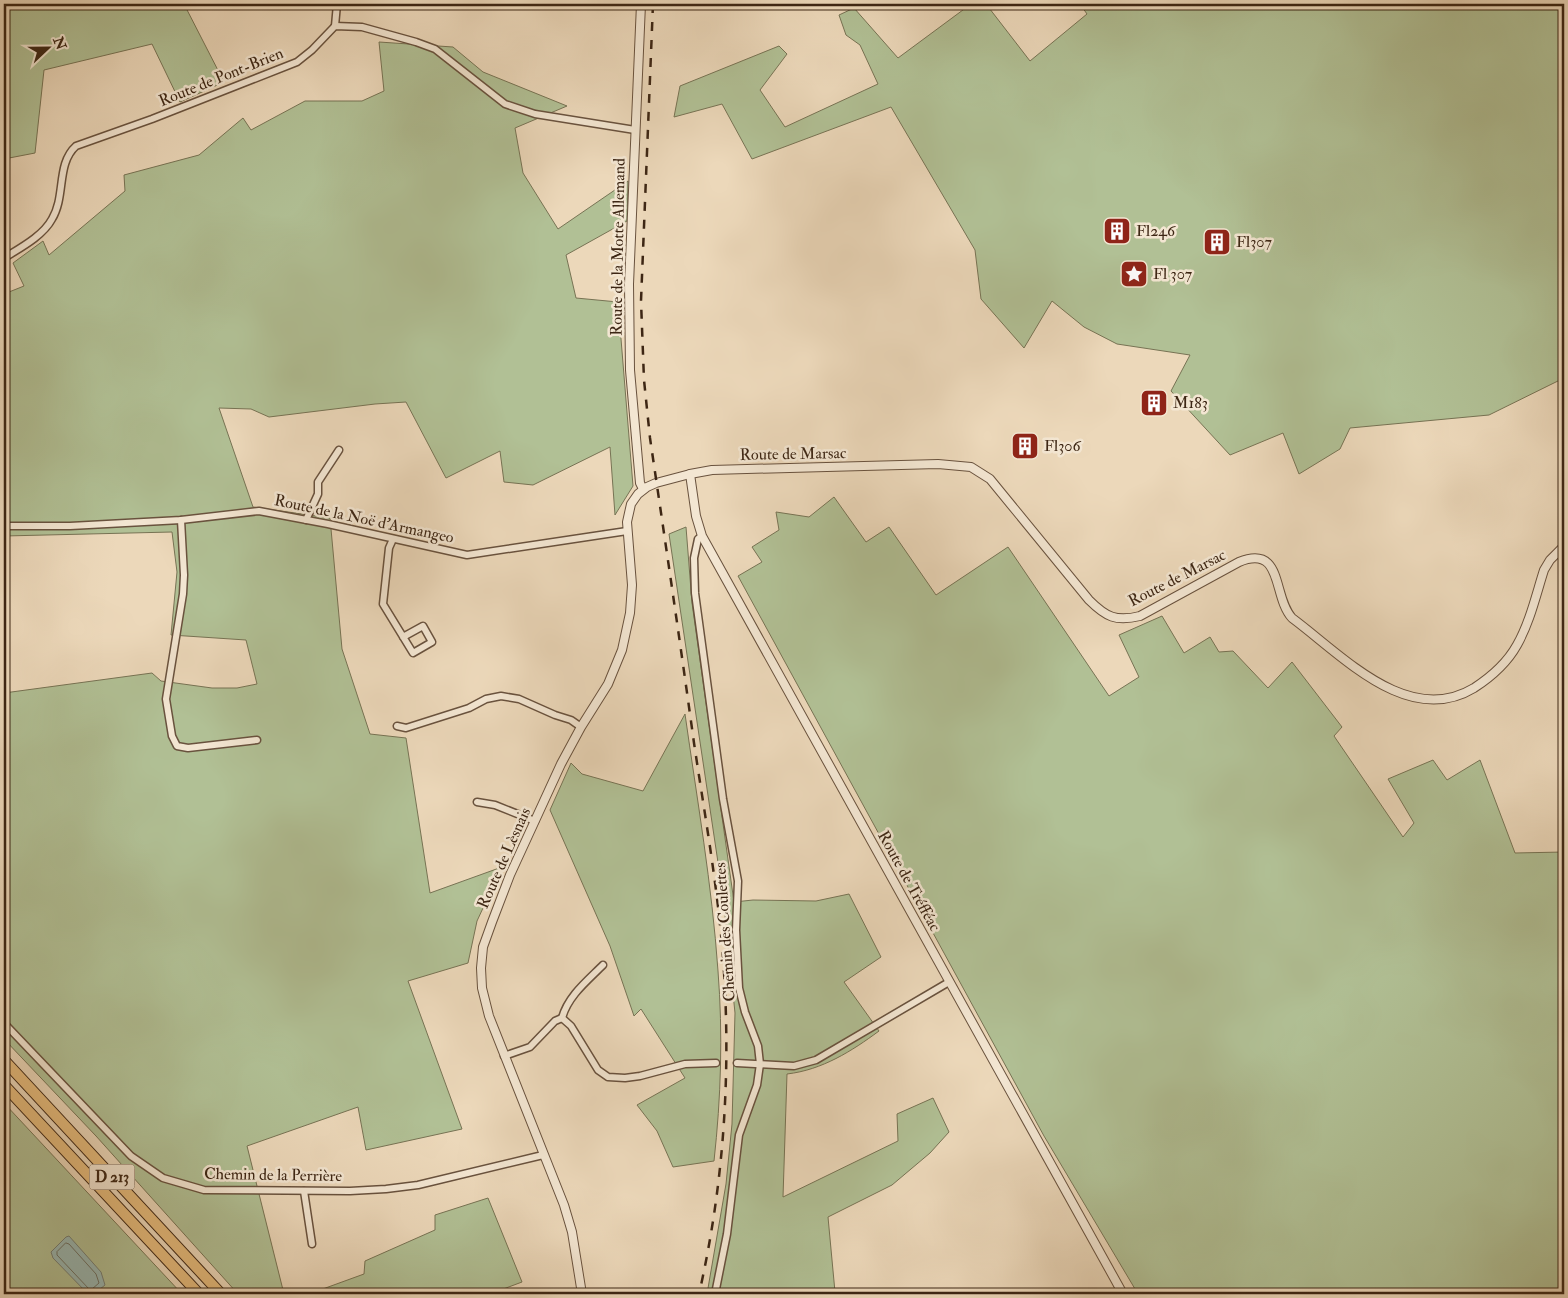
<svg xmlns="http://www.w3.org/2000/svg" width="1568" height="1298" viewBox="0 0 1568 1298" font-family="'IM FELL Double Pica',serif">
<rect width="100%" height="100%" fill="#ecd8ba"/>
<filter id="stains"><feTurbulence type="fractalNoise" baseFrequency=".004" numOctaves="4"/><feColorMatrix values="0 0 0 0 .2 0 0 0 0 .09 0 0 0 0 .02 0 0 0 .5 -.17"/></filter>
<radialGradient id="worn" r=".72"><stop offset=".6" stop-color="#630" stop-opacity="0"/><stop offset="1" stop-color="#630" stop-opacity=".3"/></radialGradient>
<g fill="#b1c095" stroke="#777354">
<path d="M4 4H184L224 82 180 102 152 44 44 70 35 153 4 159Z"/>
<path d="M971 4H986L1030 61 1087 14 1080 4H1564V378L1489 415 1350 428 1340 449 1299 474 1283 433 1230 455 1171 391 1190 355 1117 344 1084 327 1052 301 1024 348 981 299 975 250 891 107 752 159 722 104 674 117 680 86 779 46 787 54 760 90 785 127 878 84 860 45 846 35 839 15 854 8 898 58Z"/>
<path d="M379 42 453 47 483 72 567 106 515 128 523 173 558 229 628 181 627 221 566 255 576 298 618 302 633 486 615 515 610 447 533 485 504 482 500 451 446 478 406 402 375 404 269 417 251 409 219 408 253 507 330 518 342 649 370 734 406 738 430 893 502 867 477 921 468 963 408 981 462 1129 366 1150 358 1107 247 1146 284 1294H238L96 1136 4 1039V693L152 673 161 681 212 688H237L257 684 246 640 171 635 177 572 172 532 4 536V294L24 286 13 263 43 241 49 255 125 191 124 175 199 155 243 118 251 130 305 101H362L384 91Z"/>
<path d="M834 497 866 542 889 527 936 595 1008 547 1109 696 1139 677 1119 635 1162 616 1184 653 1210 637 1219 652 1233 651 1268 688 1292 662 1342 727 1334 736 1403 837 1414 823 1388 779 1433 760 1447 780 1480 760 1515 853 1564 852V1294H1138L1044 1136 738 576 762 562 752 547 779 530 776 512 809 517Z"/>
<path d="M686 527 692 603 734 902 753 900 816 901 849 894 881 957 844 982 879 1031C852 1051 822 1070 787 1074L783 1197 898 1141 897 1114 933 1098 949 1132 930 1153 892 1185 828 1217 835 1292 853 1291V1294H707L726 1184 732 1124 735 1013 723 896 669 534Z"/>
<path d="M685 714C697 799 712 885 718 971 723 1034 721 1098 714 1161L673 1167 657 1131 637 1105 685 1078 641 1009 634 1016 610 946 550 810 571 763 582 774 643 791Z"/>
<path d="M4 1103 182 1294H4Z"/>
<path d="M488 1198 522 1282 498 1291 499 1294H309L364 1274 365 1261 435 1230V1215Z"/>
</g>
<path fill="#99b9b5" stroke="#747e75" d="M69 1236 101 1272 105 1285 94 1294H88L53 1258 51 1252 66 1237Z"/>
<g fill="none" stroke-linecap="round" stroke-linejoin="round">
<path stroke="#6b7064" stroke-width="1" d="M66 1243 69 1244 96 1274 99 1283 92 1289H89L57 1255V1252Z"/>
<g stroke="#69523e" stroke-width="9">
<g id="minor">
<path d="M335 26 337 4"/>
<path d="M4 258C20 248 43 236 52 219 66 196 56 164 76 146L152 119 297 62 312 50 335 26 362 27 416 42 435 49 505 104 535 114 635 130"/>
<path d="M181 520 184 575 183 594 166 699 172 736 177 746 188 748 257 740"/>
<path d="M306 520 318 494V482L339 450"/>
<path d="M4 526H70L181 520 259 511 328 524 467 555 627 531"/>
<path d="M702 536 698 539 694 558 695 593 723 799 738 881 736 930 739 988 745 1012 758 1046 760 1064 757 1085 739 1135 727 1234 715 1294"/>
<path d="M393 539 389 548 383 604 413 653 432 642 423 626 403 637"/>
<path d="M397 726 406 728 469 708 486 699 501 696 519 699 555 715 571 720 581 727"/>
<path d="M477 802 495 805 535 821"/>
<path d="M562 1018C568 996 587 981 603 965"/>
<path d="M4 1023 131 1156 163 1178 204 1190 350 1191 386 1189 418 1185 543 1155"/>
<path d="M504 1056 530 1047 555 1021 562 1018 571 1026 598 1070 608 1077 625 1078 640 1076 685 1064 716 1063"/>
<path d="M737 1063 794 1066 816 1060 949 982"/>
<path d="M304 1191 312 1244"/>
</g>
</g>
<g stroke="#69523e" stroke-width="10">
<g id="tertiary">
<path d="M641 4 629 284 630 370 640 483 643 489"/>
<path d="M690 474 696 516 702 536 1123 1294"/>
<path d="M582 1294 572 1232 564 1205 489 1016 482 988 481 968 483 947 492 922 510 875 561 764 581 727 608 684 622 650 630 613 632 585 627 522 631 504 638 494 647 487 656 483 690 474 712 470 938 464 971 467 990 479 1089 600C1106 617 1116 622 1140 616L1239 562C1284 544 1272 596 1292 618 1342 655 1408 728 1474 688 1491 677 1507 663 1517 645 1530 622 1536 595 1544 570L1550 560 1564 546"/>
</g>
</g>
<g stroke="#3d2614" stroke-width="12">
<g id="trunk">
<path d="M4 1060 221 1294"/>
<path d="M4 1085 199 1294"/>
</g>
</g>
<use href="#minor" stroke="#f3e6d2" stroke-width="6"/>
<use href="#tertiary" stroke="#f3e6d2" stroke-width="8"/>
<use href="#trunk" stroke="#e6bc7d" stroke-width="10"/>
<path stroke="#3d2614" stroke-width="2.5" stroke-dasharray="9 9" stroke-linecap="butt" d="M653 4 641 301 644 380 650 438C665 540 680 641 694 743 704 810 716 877 722 945 732 1062 725 1180 699 1294"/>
</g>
<defs>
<g id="building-square" transform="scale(1.4375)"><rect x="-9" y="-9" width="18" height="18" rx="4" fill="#8f2418" stroke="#f3e6d2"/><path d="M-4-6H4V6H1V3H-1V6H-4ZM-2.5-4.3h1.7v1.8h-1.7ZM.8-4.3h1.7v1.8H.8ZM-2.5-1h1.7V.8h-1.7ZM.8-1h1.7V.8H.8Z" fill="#fff"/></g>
<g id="sight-square" transform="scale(1.4375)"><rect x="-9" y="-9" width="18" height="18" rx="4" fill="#8f2418" stroke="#f3e6d2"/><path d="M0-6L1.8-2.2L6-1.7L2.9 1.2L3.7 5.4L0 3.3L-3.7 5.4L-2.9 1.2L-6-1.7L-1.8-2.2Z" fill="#fff"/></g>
</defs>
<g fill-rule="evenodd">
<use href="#building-square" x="1117" y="231"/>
<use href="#building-square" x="1217" y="242"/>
<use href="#sight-square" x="1134" y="274"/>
<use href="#building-square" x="1154" y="403"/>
<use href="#building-square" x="1025" y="446"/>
</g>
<g text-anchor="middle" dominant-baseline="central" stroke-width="5" stroke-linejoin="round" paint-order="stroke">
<rect fill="#f3e6d2" stroke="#74604d" stroke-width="1" x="89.5" y="1164.5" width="45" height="25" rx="4"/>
<g font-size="15" font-weight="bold" fill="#3d2614">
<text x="112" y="1177">D 213</text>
</g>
<g font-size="16" fill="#3d2614" stroke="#f3e6d2">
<text transform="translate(221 77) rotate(-22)">Route de Pont-Brien</text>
<text transform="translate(618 247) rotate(-89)">Route de la Motte Allemand</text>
<text transform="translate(793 454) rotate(-1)">Route de Marsac</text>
<text transform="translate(364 519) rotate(12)">Route de la Noë d'Armangeo</text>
<text transform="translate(1177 578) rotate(-27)">Route de Marsac</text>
<text transform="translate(504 858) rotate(-66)">Route de Lèsnais</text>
<text transform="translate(909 881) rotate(61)">Route de Tréfféac</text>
<text transform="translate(725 932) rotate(-94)">Chemin des Coulettes</text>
<text transform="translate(273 1175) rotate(1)">Chemin de la Perrière</text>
</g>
<g font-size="16" fill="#3d2614" stroke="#f3e6d2" text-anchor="start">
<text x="1136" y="231">Fl246</text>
<text x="1236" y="242">Fl307</text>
<text x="1153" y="274">Fl 307</text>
<text x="1173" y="403">M183</text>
<text x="1044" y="446">Fl306</text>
</g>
</g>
<rect width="1568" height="1298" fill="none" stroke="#ecd8ba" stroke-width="20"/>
<rect x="5" y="5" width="1558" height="1288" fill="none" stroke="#3d2614" stroke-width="2.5"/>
<rect x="10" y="10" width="1548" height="1278" fill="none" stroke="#3d2614"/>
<g transform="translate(48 48) rotate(68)" stroke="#f3e6d2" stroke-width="4" paint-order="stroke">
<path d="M0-4L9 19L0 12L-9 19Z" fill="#3d2614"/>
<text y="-8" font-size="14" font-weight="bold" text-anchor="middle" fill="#3d2614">N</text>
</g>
<rect width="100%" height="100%" filter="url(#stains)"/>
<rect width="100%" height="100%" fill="url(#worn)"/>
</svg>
